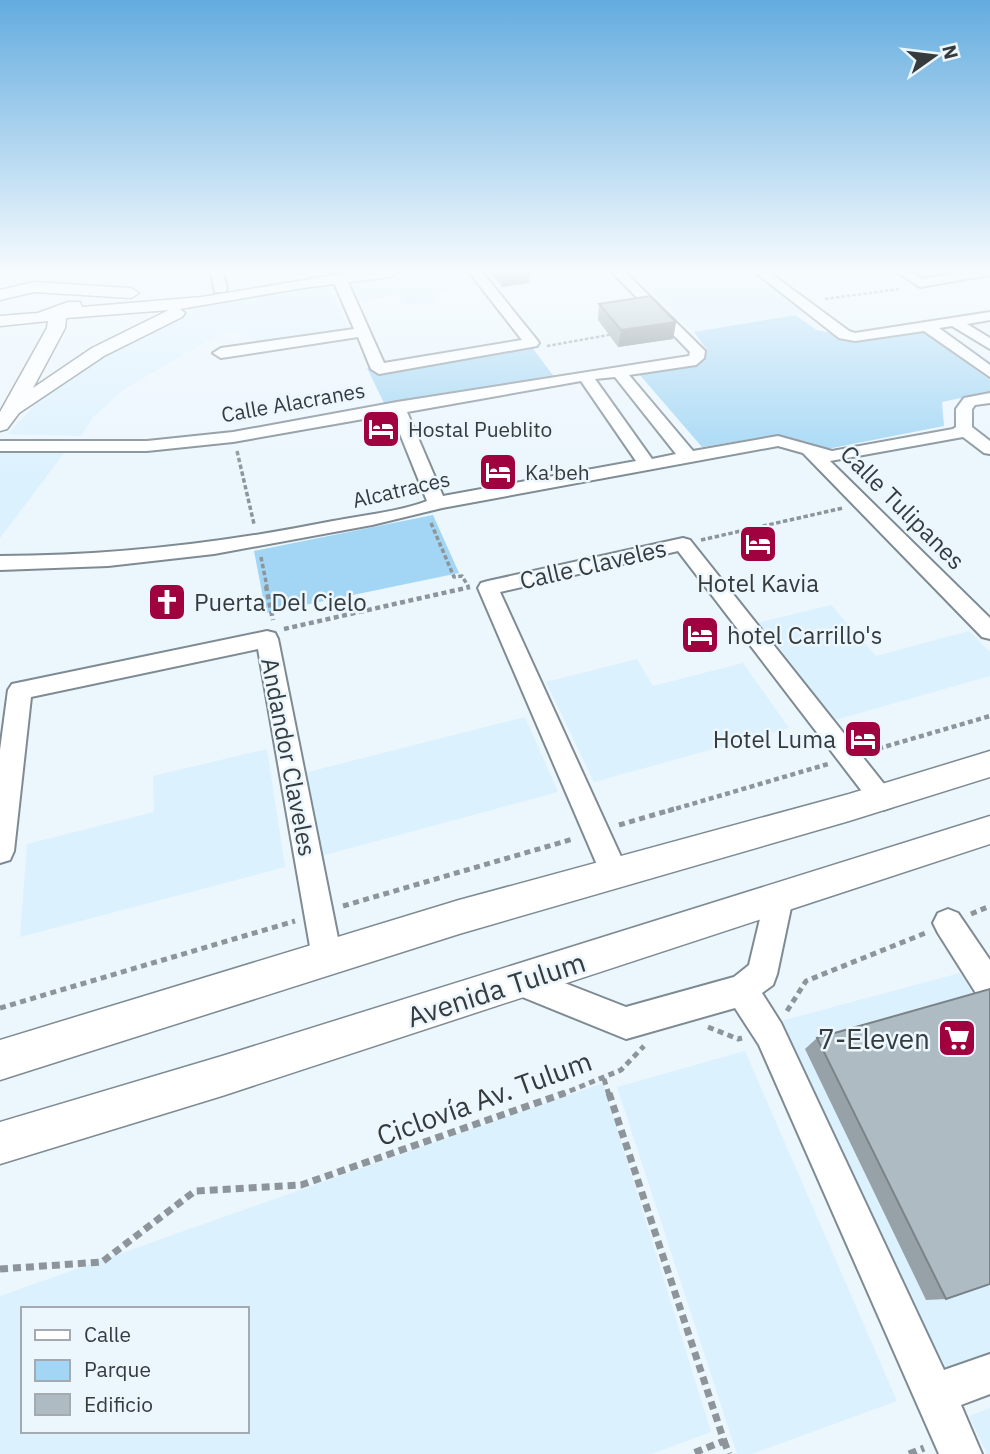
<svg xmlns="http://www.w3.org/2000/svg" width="990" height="1454" font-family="'IBM Plex Sans',sans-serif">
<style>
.built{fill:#dcf1fe;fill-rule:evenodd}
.green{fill:#a2d6f4}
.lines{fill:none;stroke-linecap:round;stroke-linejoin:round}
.minor-casing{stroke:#7f8b93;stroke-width:4}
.major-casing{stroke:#7f8b93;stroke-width:3}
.path-far4{stroke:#8d959a;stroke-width:2.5;stroke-dasharray:3.5 2;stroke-linecap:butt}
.path-far3{stroke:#8d959a;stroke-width:3.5;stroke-dasharray:4.5 2.5;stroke-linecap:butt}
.path-far2{stroke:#8d959a;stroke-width:4.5;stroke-dasharray:5 3.5;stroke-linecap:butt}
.path-far1{stroke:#8d959a;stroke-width:5;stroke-dasharray:6 4.5;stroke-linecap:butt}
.path{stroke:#8d959a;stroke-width:7;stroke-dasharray:8 5;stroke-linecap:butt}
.minor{fill:#fff;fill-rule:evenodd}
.major{fill:#fff;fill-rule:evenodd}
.wall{fill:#96a1a8}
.shaded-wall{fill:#7a8388}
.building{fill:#aebbc3;stroke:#7a8388;stroke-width:2}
.labels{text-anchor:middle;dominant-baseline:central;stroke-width:5;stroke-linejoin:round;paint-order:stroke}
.far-street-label{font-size:21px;fill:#363b3e;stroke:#ebf6fd}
.far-poi-label{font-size:21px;fill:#363b3e;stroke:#ebf6fd;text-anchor:start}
.street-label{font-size:24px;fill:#363b3e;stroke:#ebf6fd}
.poi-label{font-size:24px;fill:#363b3e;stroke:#ebf6fd;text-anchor:start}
.near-street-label{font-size:28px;fill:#363b3e;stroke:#ebf6fd}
.near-poi-label{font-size:28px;fill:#363b3e;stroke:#ebf6fd;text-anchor:end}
</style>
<rect width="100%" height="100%" fill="#ebf6fd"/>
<!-- built -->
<g class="built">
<path d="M391,272H469L479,286L433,293L437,301L405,306L399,295L354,302L342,279Z"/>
<path d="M631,272H754L807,313L694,332Z"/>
<path d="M324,277L348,327L257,341L234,330L216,336L123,390L93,417L81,436L8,434L51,387L148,326L201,305L280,284Z"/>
<path d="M0,446L67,449L0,538Z"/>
<path d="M831,605L876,656L969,631L990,652V676L828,722L753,624Z"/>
<path d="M637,659L653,686L743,663L789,728L594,782L546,682Z"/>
<path d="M525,717L558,792L321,856L304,773Z"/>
<path d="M267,749L285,867L20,937L27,844L154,812L153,776Z"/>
<path d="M960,973L990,1021V1356L942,1374L777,1022Z"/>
<path d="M745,1051L897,1401L752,1454H737L617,1087Z"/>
<path d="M603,1083L711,1432L651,1454H0V1296ZM23,1309H247V1431H23Z"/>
<path d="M990,1408V1454H987L969,1416Z"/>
</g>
<!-- green -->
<g class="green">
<path d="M795,315L817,330L843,335L913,325L990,380V392L942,402L944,426L827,449L779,435L702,447L639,374L697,365L707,350L694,332Z"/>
<path d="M528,342L555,378L384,403L367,368Z"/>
<path d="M433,515L459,573L266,613L254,551Z"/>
</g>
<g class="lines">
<defs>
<g id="minor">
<path d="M211,272H223L227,289L225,292H215Z"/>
<path d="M469,272H482L537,340L539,343L537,346L379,374L371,369L358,337L221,358L213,353L221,348L354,329L332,278L339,274L346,278L384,363L522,340Z"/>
<path d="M612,272H625L705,351L704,358L696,365L629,375L693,451L778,436L832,451L953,429L956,427V409L964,398L990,393V403L975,405L972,409V427L990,441V454L984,453L963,437L830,461L990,618V639L982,637L803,453L778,446L442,508L372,525L214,554L108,566L0,570V556C113,556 223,543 333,521C363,515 398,512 427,501L392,414L233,442L147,451H0V441H147L233,432L397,402L689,356L690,352ZM615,377L676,454L652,459L595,379ZM581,381L636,461L443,496L407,412Z"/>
<path d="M755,272H769L849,331L855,333L990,312V320L967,324L990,338V349L952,326L939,328L990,365V377L924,331L855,341L839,338Z"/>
<path d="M897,272H912L922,279L964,272H990V275L920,287Z"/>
<path d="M683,538L690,540L896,799L892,807L883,810L874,807L678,551L500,592L628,872L624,881L614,885L604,881L478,588L481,583L488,581Z"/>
<path d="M267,631L275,633L278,639L342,958L338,968L327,973L316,968L312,958L258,649L31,697L14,851L10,860L0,863V750L8,690L12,684Z"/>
<path d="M779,885L789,889L793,898L777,974L773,985L762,993L781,1023L944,1370L990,1354V1394L961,1405L982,1454H939L759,1045L735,1008L626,1039L510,992L506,981L510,970L521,966L626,1007L734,977L749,965L765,898L769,889Z"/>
<path d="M948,909L958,913L990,960V1003L979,998L938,933L933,923L938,913Z"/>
</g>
<g id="major">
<path d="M353,272H398L390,277L303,288L180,309L185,313L182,317L104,356L19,413L7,429L0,431V412L47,328L48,321L0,326V316L38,313L68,302H80L82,307L202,297ZM169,310L92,348L33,388L65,328L66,318Z"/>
<path d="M34,282L131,288L139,293L131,298L34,292L0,300V290Z"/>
<path d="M990,751V777L849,821L459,934L0,1080V1040L459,900L849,794Z"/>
<path d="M990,816V844L222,1096L0,1164V1122L222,1056Z"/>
</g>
</defs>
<!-- minor casing -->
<use href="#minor" class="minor-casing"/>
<!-- major casing -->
<use href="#major" class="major-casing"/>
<!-- path-far4 -->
<g class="path-far4">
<path d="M825,299L900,289"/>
<path d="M547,346L614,334"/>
</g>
<!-- path-far3 -->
<g class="path-far3">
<path d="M237,451L254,524"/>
<path d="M431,523L454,577L462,576L468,586"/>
<path d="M701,540L843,508"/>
<path d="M261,557L267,587"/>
</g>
<!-- path-far2 -->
<g class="path-far2">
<path d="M266,586L273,620"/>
<path d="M284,629L470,587"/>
<path d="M870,751L990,716"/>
<path d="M668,811L828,764"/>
</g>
<!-- path-far1 -->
<g class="path-far1">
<path d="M619,825L674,809"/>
<path d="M343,906L573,839"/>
<path d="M971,914L990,906"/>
<path d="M0,1008L295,921"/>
<path d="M787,1011L806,981L928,932"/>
<path d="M708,1027L738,1039L742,1038"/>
<path d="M604,1079L609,1095"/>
<path d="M560,1095L621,1070L644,1046"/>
</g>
<!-- path -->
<g class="path">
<path d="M609,1093L724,1441L691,1454"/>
<path d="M0,1269L102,1262L195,1191L301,1185L565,1093"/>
<path d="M724,1441L729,1454"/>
<path d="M909,1454L924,1448"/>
</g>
<!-- minor -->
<use href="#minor" class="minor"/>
<!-- major -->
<use href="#major" class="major"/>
</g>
<!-- wall -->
<g class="wall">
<path d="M490,272H530L529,283L502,287Z"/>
<path d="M599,304L676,322L673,339L618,347L598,320Z"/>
<path d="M817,1038L946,1299L926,1300L805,1049Z"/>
</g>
<!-- shaded-wall -->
<g class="shaded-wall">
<path d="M530,272L529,283L502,287V276Z"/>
<path d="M676,322L673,339L618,347L621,330Z"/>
</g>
<!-- building -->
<g class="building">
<path d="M499,272H530L502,276Z"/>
<path d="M650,296L676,322L621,330L599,304Z"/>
<path d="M990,989V1284L946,1299L817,1038Z"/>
</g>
<!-- sky -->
<linearGradient id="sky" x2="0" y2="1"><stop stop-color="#63acdf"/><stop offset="0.57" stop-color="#f6fbfe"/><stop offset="1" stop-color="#f6fbfe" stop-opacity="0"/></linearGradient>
<rect width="990" height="475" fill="url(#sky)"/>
<!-- icons -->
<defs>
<symbol id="hotel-square" viewBox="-11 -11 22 22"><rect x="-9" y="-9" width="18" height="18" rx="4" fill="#a00240" stroke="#ebf6fd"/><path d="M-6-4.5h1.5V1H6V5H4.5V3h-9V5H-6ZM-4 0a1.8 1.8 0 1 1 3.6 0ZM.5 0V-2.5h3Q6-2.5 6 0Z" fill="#fff"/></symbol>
<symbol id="church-square" viewBox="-11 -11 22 22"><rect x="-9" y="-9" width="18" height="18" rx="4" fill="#a00240" stroke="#ebf6fd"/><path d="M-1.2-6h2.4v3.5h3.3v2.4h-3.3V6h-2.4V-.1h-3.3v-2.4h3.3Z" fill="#fff"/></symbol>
<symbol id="supermarket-square" viewBox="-11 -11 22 22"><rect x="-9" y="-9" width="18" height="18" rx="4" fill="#a00240" stroke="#ebf6fd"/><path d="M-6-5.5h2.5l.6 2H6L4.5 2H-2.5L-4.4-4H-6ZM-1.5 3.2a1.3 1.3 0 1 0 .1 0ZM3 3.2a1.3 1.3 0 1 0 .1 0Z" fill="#fff"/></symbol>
</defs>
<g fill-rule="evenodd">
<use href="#hotel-square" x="359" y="407" width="44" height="44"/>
<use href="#hotel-square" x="476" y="450" width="44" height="44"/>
<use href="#hotel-square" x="736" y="522" width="44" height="44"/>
<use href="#church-square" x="145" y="580" width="44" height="44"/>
<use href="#hotel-square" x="678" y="613" width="44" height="44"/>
<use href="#hotel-square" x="841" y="717" width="44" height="44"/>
<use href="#supermarket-square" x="935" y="1016" width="44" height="44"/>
</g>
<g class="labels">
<!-- far-street labels -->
<g class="far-street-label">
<text transform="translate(293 402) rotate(-10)">Calle Alacranes</text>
<text transform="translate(401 489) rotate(-13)">Alcatraces</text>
</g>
<!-- far-poi labels -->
<g class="far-poi-label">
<text x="408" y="429">Hostal Pueblito</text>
<text x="525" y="472">Ka'beh</text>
</g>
<!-- street labels -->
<g class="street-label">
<text transform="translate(903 507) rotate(45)">Calle Tulipanes</text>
<text transform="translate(593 564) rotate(-13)">Calle Claveles</text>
<text transform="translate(289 757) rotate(79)">Andandor Claveles</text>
</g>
<!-- poi labels -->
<g class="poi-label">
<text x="758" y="583" text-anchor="middle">Hotel Kavia</text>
<text x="194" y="602">Puerta Del Cielo</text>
<text x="727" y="635">hotel Carrillo's</text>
<text x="836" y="739" text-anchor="end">Hotel Luma</text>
</g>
<!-- near-street labels -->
<g class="near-street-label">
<text transform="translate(496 989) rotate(-18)">Avenida Tulum</text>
<text transform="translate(484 1098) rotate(-20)">Ciclovía Av. Tulum</text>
</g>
<!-- near-poi labels -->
<g class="near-poi-label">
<text x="930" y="1038">7-Eleven</text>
</g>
</g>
<!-- legend -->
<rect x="21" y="1307" width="228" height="126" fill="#ebf6fd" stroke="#a3abb1" stroke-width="2"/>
<rect x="35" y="1330" width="35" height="10" fill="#ffffff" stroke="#a3abb1" stroke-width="2"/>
<text x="84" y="1342" font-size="21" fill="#363b3e">Calle</text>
<rect x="35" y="1360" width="35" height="21" fill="#a2d6f4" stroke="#a3abb1" stroke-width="2"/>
<text x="84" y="1377" font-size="21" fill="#363b3e">Parque</text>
<rect x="35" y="1394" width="35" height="21" fill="#aebbc3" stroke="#a3abb1" stroke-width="2"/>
<text x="84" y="1412" font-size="21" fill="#363b3e">Edificio</text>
<!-- north arrow -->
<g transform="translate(934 56) rotate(76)" stroke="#ebf6fd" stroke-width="5" paint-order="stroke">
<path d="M0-5L12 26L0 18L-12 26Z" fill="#363b3e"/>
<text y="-10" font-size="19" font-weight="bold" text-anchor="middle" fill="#363b3e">N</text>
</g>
</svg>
